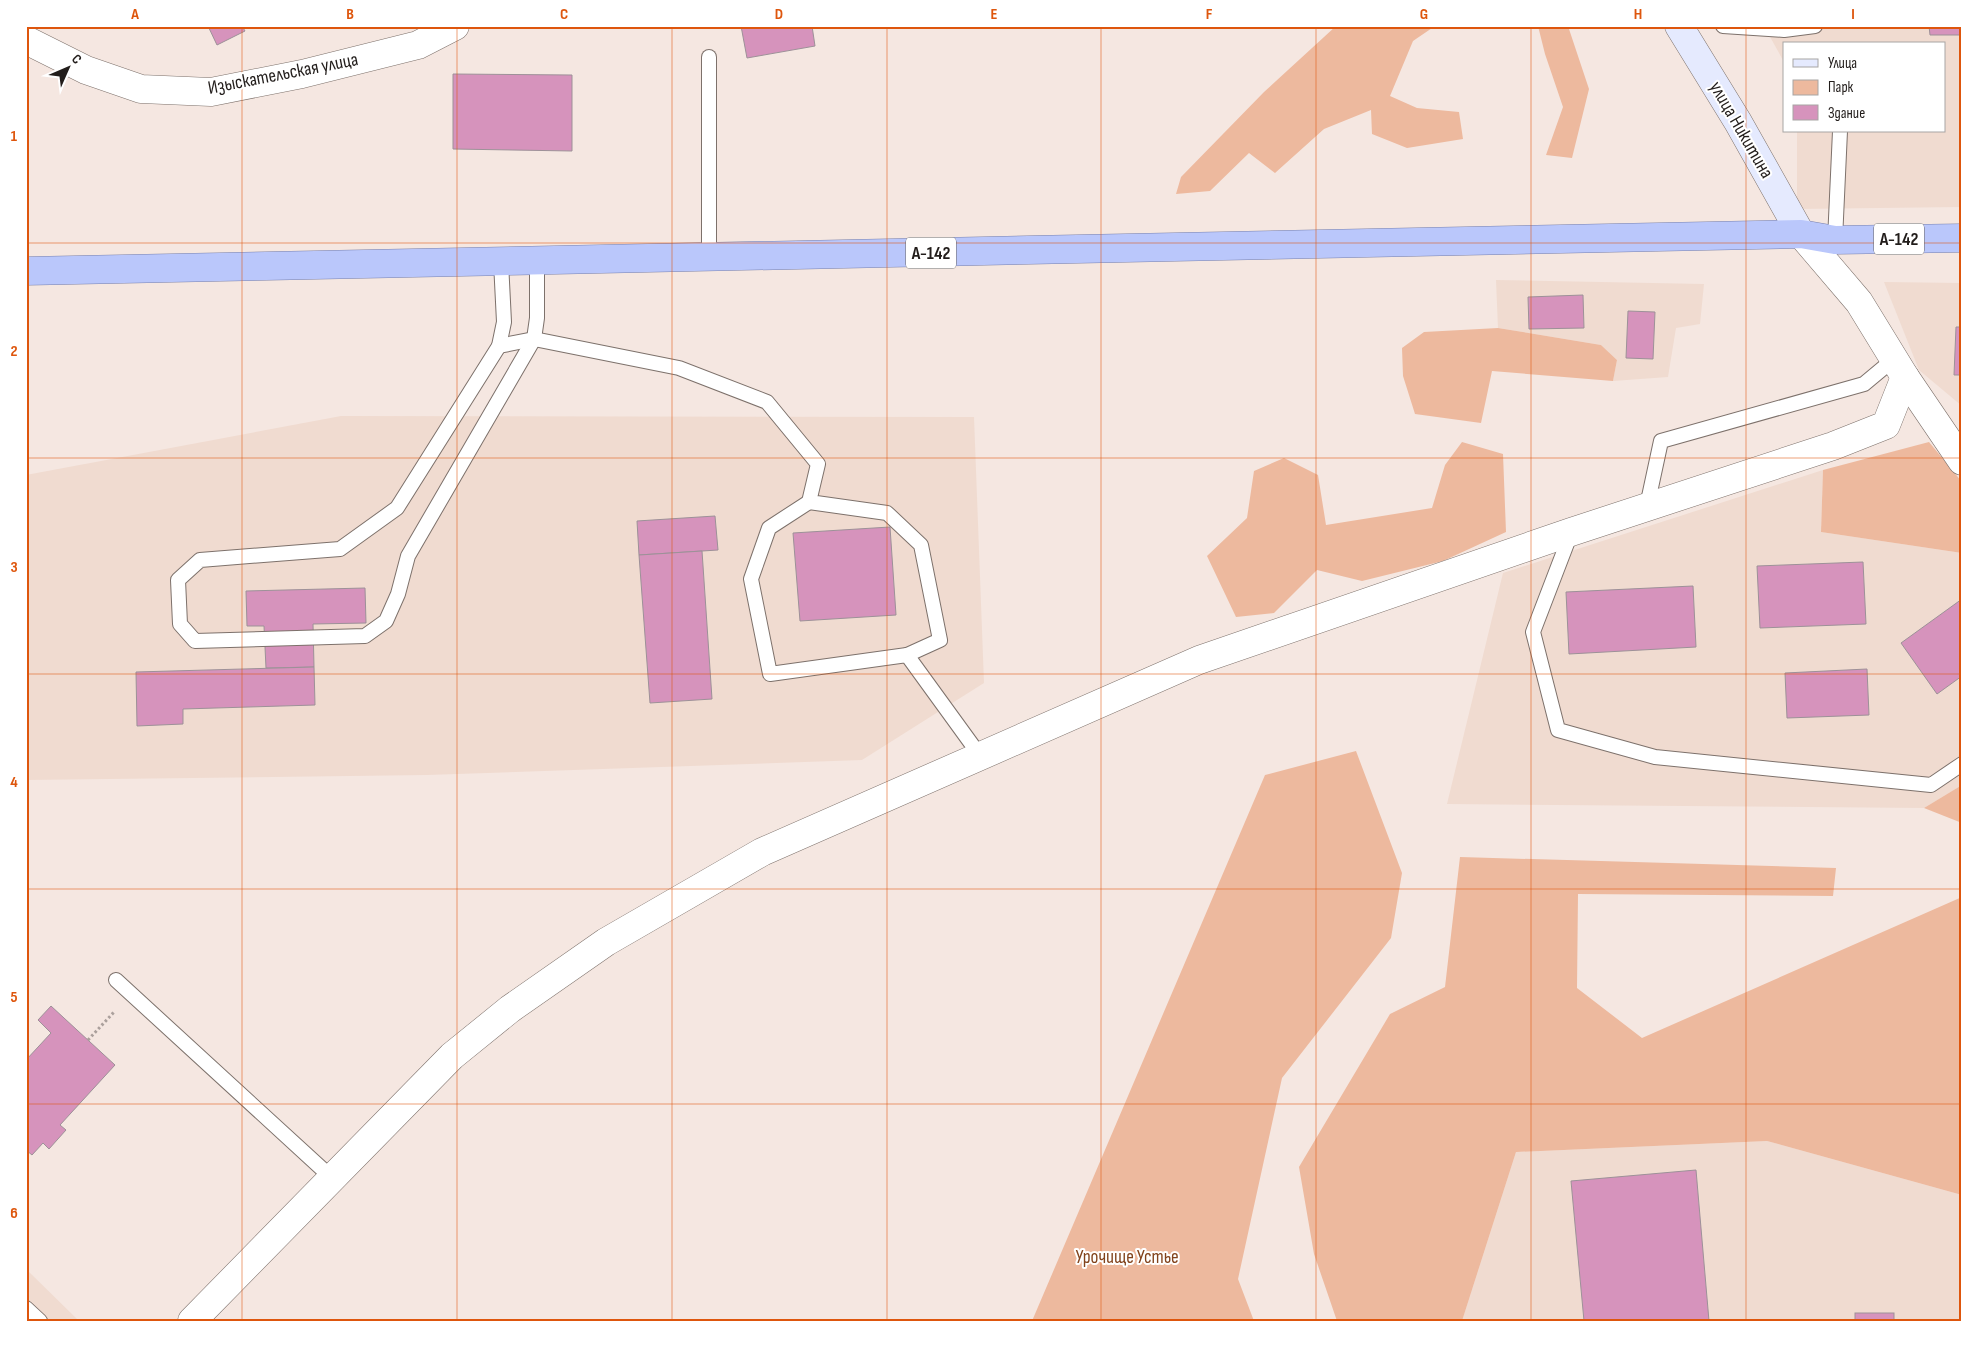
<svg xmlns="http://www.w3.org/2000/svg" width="1988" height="1347" font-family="'Sofia Sans Condensed',sans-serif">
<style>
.built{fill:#f0dbd0}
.green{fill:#edb99e}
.building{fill:#d693bc;stroke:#9d9198}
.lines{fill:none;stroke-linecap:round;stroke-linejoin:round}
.service-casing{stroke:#7d716b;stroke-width:16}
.minor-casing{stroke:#7d716b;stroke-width:29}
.secondary-casing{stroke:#7d716b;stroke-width:29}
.trunk-casing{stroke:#7a82ac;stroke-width:29}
.path{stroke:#aba09c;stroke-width:3;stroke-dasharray:2.5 2.5;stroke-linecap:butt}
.service{stroke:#fff;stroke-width:14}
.minor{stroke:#fff;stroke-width:28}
.secondary{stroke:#e5eafe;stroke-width:28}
.trunk{stroke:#bac7fb;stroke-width:28}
.grid{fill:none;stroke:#de560d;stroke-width:1;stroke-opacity:0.55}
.labels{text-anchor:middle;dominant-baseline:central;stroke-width:4;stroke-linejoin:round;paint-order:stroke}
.shield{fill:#fff;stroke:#64615f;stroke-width:1}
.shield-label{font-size:18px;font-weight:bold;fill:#221d1b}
.street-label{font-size:19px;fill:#221d1b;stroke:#fff}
.park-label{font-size:19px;fill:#82431c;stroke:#fff}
.neatline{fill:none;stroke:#de560d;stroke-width:2}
.grid-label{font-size:16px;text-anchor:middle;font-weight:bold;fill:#de560d}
</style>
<rect width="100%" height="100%" fill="#f5e7e1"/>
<!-- built -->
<g class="built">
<path d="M1764,26H1962V207L1797,209V131H1944V44H1784V62Z"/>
<path d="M1496,280L1704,284L1700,324L1676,328L1668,377L1613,381L1617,360L1601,345L1498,328Z"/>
<path d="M1884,282L1962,283V406L1919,370Z"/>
<path d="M341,416L974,417L984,683L862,760L427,775L26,780V475Z"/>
<path d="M1823,470L1821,532L1962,553V785L1924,808L1447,804L1503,573Z"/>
<path d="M1767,1141L1962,1195V1321H1462L1516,1152Z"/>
<path d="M26,1269L79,1321H26Z"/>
</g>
<!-- green -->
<g class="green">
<path d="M1336,26H1435L1413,41L1390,96L1417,108L1459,112L1463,139L1407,148L1372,134L1371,110L1324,129L1275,173L1249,153L1210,191L1176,194L1181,177L1264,92Z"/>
<path d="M1538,26H1568L1589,89L1572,158L1546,155L1563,107L1545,54Z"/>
<path d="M1498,328L1601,345L1617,360L1613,381L1492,371L1481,423L1415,414L1403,376L1402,348L1424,332Z"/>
<path d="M1462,442L1503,454L1506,532L1443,561L1362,581L1317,570L1274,613L1236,617L1207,556L1247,518L1254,471L1284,458L1318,475L1326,525L1432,508L1445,465Z"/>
<path d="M1929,442L1962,482V553L1821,532L1823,470Z"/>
<path d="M1356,751L1402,873L1391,938L1282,1078L1238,1279L1254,1321H1032L1265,775Z"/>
<path d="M1962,785V823L1924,808Z"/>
<path d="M1460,857L1836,868L1833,896L1578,894L1577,988L1642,1038L1962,897V1195L1767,1141L1516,1152L1462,1321H1337L1314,1254L1299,1167L1390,1014L1445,987Z"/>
</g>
<!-- building -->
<g class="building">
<path d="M208,26H242L245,31L217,45Z"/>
<path d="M741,26H812L815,46L747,58Z"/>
<path d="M1929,26H1962V35H1930Z"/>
<path d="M453,74L572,75V151L453,149Z"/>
<path d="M1583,295L1584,328L1529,329L1528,297Z"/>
<path d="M1628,311L1655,312L1653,359L1626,358Z"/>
<path d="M1956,327H1962V375H1954Z"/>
<path d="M715,516L718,550L639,555L637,521Z"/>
<path d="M890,527L896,615L800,621L793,533Z"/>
<path d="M702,551L712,699L650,703L639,555Z"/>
<path d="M1863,562L1866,624L1760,628L1757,566Z"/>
<path d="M1693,586L1696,647L1569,654L1566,592Z"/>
<path d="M365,588L366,623L313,624L314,667L266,668L264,626H247L246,591Z"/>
<path d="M1962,599V676L1937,694L1901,643Z"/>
<path d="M314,667L315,705L183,709V724L137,726L136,672Z"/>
<path d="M1867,669L1869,715L1787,718L1785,673Z"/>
<path d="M51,1006L115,1065L60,1125L66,1130L49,1149L43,1143L32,1155L26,1150V1060L51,1033L38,1020Z"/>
<path d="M1696,1170L1709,1321H1584L1571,1181Z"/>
<rect x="1855" y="1313" width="39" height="8"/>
</g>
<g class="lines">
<defs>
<g id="service">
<path d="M1723,26L1784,30L1815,26"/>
<path d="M709,57V257"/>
<path d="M1835,240L1840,131"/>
<path d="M501,262L504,322L499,346L397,508L340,549L200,560L178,580L180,624L195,641L365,636L386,621L398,594L408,556L534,339L537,318V261"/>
<path d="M499,346L534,339L679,368L767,402L818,464L809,502L887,513L921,545L940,640L907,655"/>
<path d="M809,502L769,528L751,579L770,674L907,655L981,757"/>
<path d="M1647,506L1661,441L1864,384L1894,359"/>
<path d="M1571,533L1533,632L1558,730L1655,757L1931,785L1962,764"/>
<path d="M116,980L332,1178"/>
<path d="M26,1308L40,1321"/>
</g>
<g id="minor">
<path d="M26,40L86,70L141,89L211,92L302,74L418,45L455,26"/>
<path d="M1801,234L1859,302L1905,377L1962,461"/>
<path d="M192,1321L452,1056L510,1009L606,942L762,852L1199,660L1571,532L1833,446L1886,425L1905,377"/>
</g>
<path id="secondary" d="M1679,26L1738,122L1801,234"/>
<path id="trunk" d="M26,271L1801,234L1835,240L1962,238"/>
</defs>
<!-- service casing -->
<use href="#service" class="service-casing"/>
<!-- minor casing -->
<use href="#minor" class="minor-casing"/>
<!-- secondary casing -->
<use href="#secondary" class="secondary-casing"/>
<!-- trunk casing -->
<use href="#trunk" class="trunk-casing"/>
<!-- path -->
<path class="path" d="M88,1040L115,1011"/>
<!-- service -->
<use href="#service" class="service"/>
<!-- minor -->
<use href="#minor" class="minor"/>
<!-- secondary -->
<use href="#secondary" class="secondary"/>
<!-- trunk -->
<use href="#trunk" class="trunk"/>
</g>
<!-- grid -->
<path class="grid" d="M242,26V1321M457,26V1321M672,26V1321M887,26V1321M1101,26V1321M1316,26V1321M1531,26V1321M1746,26V1321M26,243H1962M26,458H1962M26,674H1962M26,889H1962M26,1104H1962"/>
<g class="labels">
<!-- shield labels -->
<g class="shield">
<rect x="1874" y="223.5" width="50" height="31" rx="4"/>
<rect x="906" y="237.5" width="50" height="31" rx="4"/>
</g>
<g class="shield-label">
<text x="1899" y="239">А-142</text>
<text x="931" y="253">А-142</text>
</g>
<!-- street labels -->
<g class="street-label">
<text transform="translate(283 74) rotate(-11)">Изыскательская улица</text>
<text transform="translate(1741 130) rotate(60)">улица Никитина</text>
</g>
<!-- park labels -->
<g class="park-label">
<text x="1127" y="1257">Урочище Устье</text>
</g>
</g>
<!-- border -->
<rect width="1988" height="1347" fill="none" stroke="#ffffff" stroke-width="55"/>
<!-- legend -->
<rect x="1783" y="42" width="162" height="90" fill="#ffffff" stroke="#a7a5a4"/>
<rect x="1793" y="59" width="25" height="8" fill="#e5eafe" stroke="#a7a5a4"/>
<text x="1828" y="68" font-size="15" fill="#221d1b">Улица</text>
<rect x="1793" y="80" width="25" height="15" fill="#edb99e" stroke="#a7a5a4"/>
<text x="1828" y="92" font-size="15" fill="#221d1b">Парк</text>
<rect x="1793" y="105" width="25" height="15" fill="#d693bc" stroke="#a7a5a4"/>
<text x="1828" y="118" font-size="15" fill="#221d1b">Здание</text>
<!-- north arrow -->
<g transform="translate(68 68) rotate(45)" stroke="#ffffff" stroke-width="4" paint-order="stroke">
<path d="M0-4L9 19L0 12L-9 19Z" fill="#221d1b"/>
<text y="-8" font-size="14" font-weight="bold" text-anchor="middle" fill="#221d1b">С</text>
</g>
<rect x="28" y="28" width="1932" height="1292" class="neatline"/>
<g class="grid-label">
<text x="135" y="19">A</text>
<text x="350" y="19">B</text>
<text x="564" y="19">C</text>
<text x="779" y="19">D</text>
<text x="994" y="19">E</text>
<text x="1209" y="19">F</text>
<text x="1424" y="19">G</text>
<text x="1638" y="19">H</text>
<text x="1853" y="19">I</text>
<text x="14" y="141">1</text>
<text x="14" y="356">2</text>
<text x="14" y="572">3</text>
<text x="14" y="787">4</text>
<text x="14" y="1002">5</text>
<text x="14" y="1218">6</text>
</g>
</svg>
